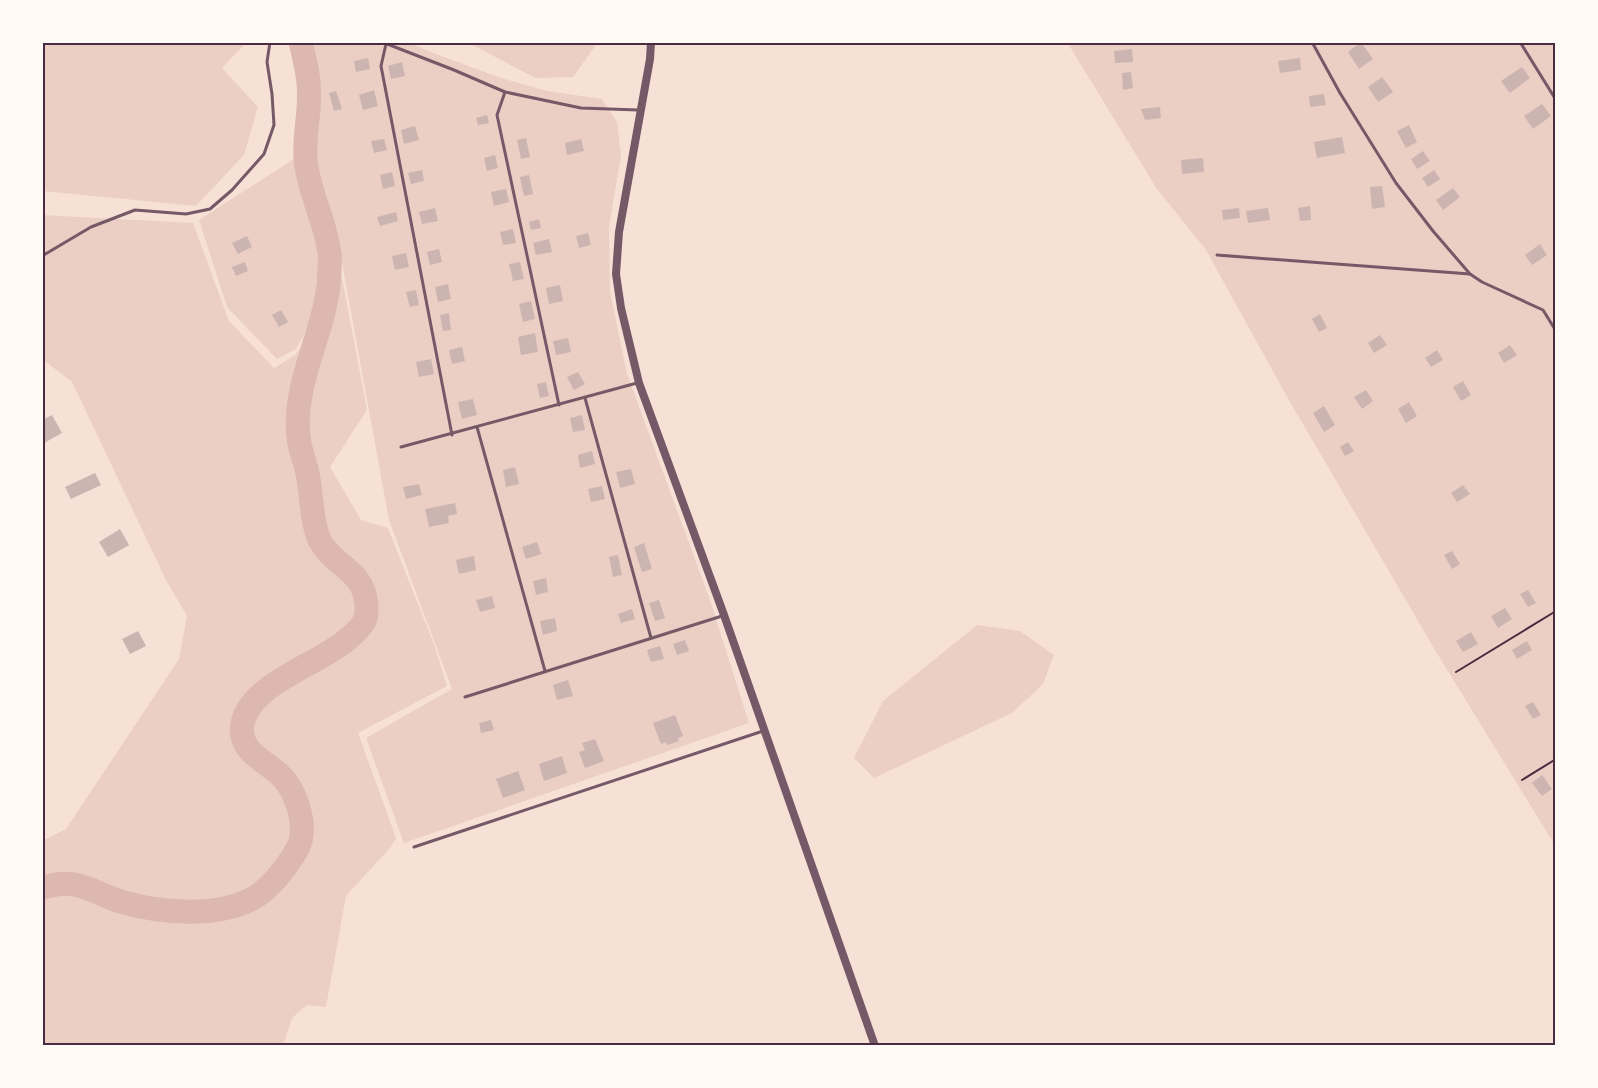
<svg xmlns="http://www.w3.org/2000/svg" width="1598" height="1088" font-family="'Nunito Sans',sans-serif">
<style>
.green{fill:#ebcfc5}
.lines{fill:none;stroke-linecap:round;stroke-linejoin:round}
.river{stroke:#dcb8b0;stroke-width:24}
.building{fill:#ccb4b1}
.path{stroke:#4a2c40;stroke-width:2}
.service{stroke:#755966;stroke-width:3}
.tertiary{stroke:#755966;stroke-width:8}
.neatline{fill:none;stroke:#4a2c40;stroke-width:2}
</style>
<rect width="100%" height="100%" fill="#f7e1d7"/>
<!-- green -->
<g class="green">
<path d="M42,42H247L222,68L258,107L244,155L196,206L42,191Z"/>
<path d="M289,42H408L436,54L501,78L547,91L602,99L617,122L621,155L609,227L610,292L627,374L710,600L749,723L404,843L366,738L452,689L389,520L338,241L323,254L319,295L303,337L296,349L277,359L227,307L199,220L297,157L303,104Z"/>
<path d="M467,42H598L573,77L535,78Z"/>
<path d="M1067,42H1556V847L1438,655L1290,402L1206,250L1157,189Z"/>
<path d="M42,215L193,223L229,321L274,368L295,355L307,341L322,295L325,255L336,246L367,410L330,467L361,520L388,528L435,647L447,686L358,733L396,838L390,848L346,896L326,1007L307,1005L292,1018L283,1046H42V841L66,829L179,659L187,616L166,580L72,382L42,359Z"/>
<path d="M977,625L1020,631L1054,655L1043,684L1012,713L874,778L854,758L883,701Z"/>
</g>
<g class="lines">
<!-- river -->
<path class="river" d="M42,888C78,876 90,892 122,902C164,914 233,920 267,888C278,878 298,853 301,839C305,820 295,790 282,777C268,762 240,753 242,728C245,684 320,665 349,638C355,633 362,626 365,620C367,614 367,608 366,602C363,570 333,566 320,541C311,521 312,497 308,476C306,464 301,453 299,441C291,385 324,336 329,281C329,274 330,265 330,257C327,225 310,195 306,164C303,142 309,119 309,97C310,79 305,61 301,44"/>
</g>
<!-- building -->
<g class="building">
<path d="M1361,42L1373,59L1359,69L1348,52Z"/>
<path d="M1132,49L1133,62L1115,63L1114,51Z"/>
<path d="M368,58L370,69L356,72L354,61Z"/>
<path d="M1300,58L1301,70L1280,73L1278,61Z"/>
<path d="M402,62L405,76L391,79L388,66Z"/>
<path d="M1522,67L1530,78L1510,93L1501,81Z"/>
<path d="M1131,72L1133,88L1123,90L1122,73Z"/>
<path d="M1382,77L1393,92L1378,102L1368,87Z"/>
<path d="M374,90L378,106L363,110L359,95Z"/>
<path d="M336,91L342,109L334,111L329,93Z"/>
<path d="M1324,94L1326,105L1310,107L1309,96Z"/>
<path d="M1542,104L1551,116L1533,129L1524,116Z"/>
<path d="M1160,107L1161,118L1145,120L1141,109Z"/>
<path d="M487,115L489,123L478,125L476,118Z"/>
<path d="M1409,125L1417,142L1406,148L1397,131Z"/>
<path d="M415,126L419,140L404,144L401,130Z"/>
<path d="M1342,137L1345,153L1317,158L1314,142Z"/>
<path d="M526,138L530,157L521,159L517,140Z"/>
<path d="M384,139L387,150L374,153L371,141Z"/>
<path d="M581,139L584,151L567,155L565,143Z"/>
<path d="M1423,151L1430,161L1417,169L1411,159Z"/>
<path d="M495,155L498,168L487,171L484,158Z"/>
<path d="M1203,158L1204,172L1182,174L1181,160Z"/>
<path d="M422,170L424,181L411,184L408,173Z"/>
<path d="M1434,170L1440,179L1428,187L1422,178Z"/>
<path d="M392,172L395,186L383,189L380,175Z"/>
<path d="M529,175L533,194L524,196L520,177Z"/>
<path d="M1382,186L1385,207L1372,209L1370,187Z"/>
<path d="M1453,188L1460,197L1443,210L1436,200Z"/>
<path d="M506,189L509,202L494,206L491,192Z"/>
<path d="M1310,206L1311,220L1300,221L1298,208Z"/>
<path d="M435,208L438,221L422,224L419,212Z"/>
<path d="M1239,208L1240,218L1223,220L1222,210Z"/>
<path d="M1268,208L1270,220L1248,223L1246,211Z"/>
<path d="M396,212L398,221L380,226L377,217Z"/>
<path d="M539,219L541,228L531,230L529,222Z"/>
<path d="M513,229L516,243L503,245L500,232Z"/>
<path d="M588,233L591,245L579,248L576,236Z"/>
<path d="M247,236L252,247L238,254L232,243Z"/>
<path d="M549,239L552,252L536,255L533,243Z"/>
<path d="M1540,244L1547,255L1532,265L1525,255Z"/>
<path d="M439,249L442,262L430,265L427,252Z"/>
<path d="M406,253L409,267L395,270L392,256Z"/>
<path d="M245,262L248,271L236,276L232,267Z"/>
<path d="M520,262L524,279L513,281L509,264Z"/>
<path d="M448,284L451,299L438,302L435,287Z"/>
<path d="M560,285L563,301L549,304L546,288Z"/>
<path d="M416,290L419,305L410,307L406,292Z"/>
<path d="M531,301L535,319L523,322L519,304Z"/>
<path d="M281,310L288,322L279,327L272,315Z"/>
<path d="M449,313L451,330L443,331L440,315Z"/>
<path d="M1320,314L1327,328L1319,332L1312,319Z"/>
<path d="M535,333L538,352L521,355L518,337Z"/>
<path d="M1380,335L1387,345L1374,353L1368,343Z"/>
<path d="M568,338L571,352L556,355L553,341Z"/>
<path d="M1510,345L1517,355L1504,363L1498,353Z"/>
<path d="M462,347L465,361L452,364L449,350Z"/>
<path d="M1437,350L1443,360L1431,367L1425,358Z"/>
<path d="M431,359L434,374L419,377L416,362Z"/>
<path d="M578,372L585,384L574,390L567,377Z"/>
<path d="M1463,381L1471,395L1461,401L1453,387Z"/>
<path d="M546,382L549,396L540,398L537,384Z"/>
<path d="M1366,390L1373,401L1362,409L1354,397Z"/>
<path d="M473,399L477,415L462,419L458,402Z"/>
<path d="M1409,402L1417,416L1406,423L1398,409Z"/>
<path d="M1324,406L1335,425L1324,432L1313,413Z"/>
<path d="M52,415L62,433L44,443L42,439V420Z"/>
<path d="M582,415L585,430L573,432L570,418Z"/>
<path d="M1348,442L1354,451L1345,456L1340,447Z"/>
<path d="M592,451L595,464L580,468L578,455Z"/>
<path d="M515,467L519,484L506,487L503,470Z"/>
<path d="M631,469L635,484L620,488L616,472Z"/>
<path d="M95,473L101,485L71,499L65,487Z"/>
<path d="M419,484L422,495L406,499L403,487Z"/>
<path d="M1463,485L1470,494L1457,502L1451,493Z"/>
<path d="M602,486L605,499L591,502L588,489Z"/>
<path d="M455,503L457,514L448,516L449,523L429,527L425,509Z"/>
<path d="M120,529L129,545L108,557L99,542Z"/>
<path d="M537,542L541,554L526,559L522,547Z"/>
<path d="M644,543L652,569L642,572L634,547Z"/>
<path d="M1452,551L1460,564L1452,569L1444,555Z"/>
<path d="M618,555L622,575L613,577L609,557Z"/>
<path d="M474,556L476,570L459,574L456,560Z"/>
<path d="M546,578L548,592L536,595L533,581Z"/>
<path d="M1528,590L1536,603L1528,607L1520,594Z"/>
<path d="M492,596L495,608L480,612L476,600Z"/>
<path d="M659,600L665,618L655,621L649,603Z"/>
<path d="M1505,608L1512,619L1498,628L1491,616Z"/>
<path d="M632,609L635,619L621,623L618,614Z"/>
<path d="M555,618L557,631L543,635L540,621Z"/>
<path d="M138,631L146,646L130,654L122,639Z"/>
<path d="M1471,632L1478,644L1463,652L1456,641Z"/>
<path d="M685,640L689,651L677,655L673,644Z"/>
<path d="M1527,641L1532,650L1517,659L1512,650Z"/>
<path d="M660,646L664,659L651,662L647,650Z"/>
<path d="M568,680L573,696L557,700L553,685Z"/>
<path d="M1533,702L1541,715L1533,719L1525,706Z"/>
<path d="M675,715L683,736L678,738L679,741L667,745L666,742L661,744L653,723Z"/>
<path d="M491,720L494,730L481,733L479,723Z"/>
<path d="M595,739L604,761L585,768L579,752L585,750L582,743Z"/>
<path d="M562,756L567,773L544,781L539,764Z"/>
<path d="M518,771L525,790L503,798L496,779Z"/>
<path d="M1542,775L1552,789L1542,796L1532,783Z"/>
</g>
<g class="lines">
<!-- path -->
<g class="path">
<path d="M1456,672L1556,611"/>
<path d="M1522,780L1556,759"/>
</g>
<!-- service -->
<g class="service">
<path d="M382,42L454,70L505,92L581,108L638,110"/>
<path d="M1312,42L1340,93L1396,183L1433,231L1470,274"/>
<path d="M1520,42L1556,100"/>
<path d="M386,44L381,66L452,435"/>
<path d="M505,92L497,115L559,405"/>
<path d="M1217,255L1470,274L1482,282L1543,310L1556,331"/>
<path d="M42,256L91,227L135,210L186,214L210,209L232,190L264,154L274,125L272,94L267,62L270,42"/>
<path d="M585,398L651,638"/>
<path d="M477,427L545,671"/>
<path d="M401,447L637,383"/>
<path d="M465,697L722,616"/>
<path d="M414,847L763,731"/>
</g>
<!-- tertiary -->
<path class="tertiary" d="M651,42L650,59L619,232L616,274L621,308L639,383L724,615L875,1046"/>
</g>
<!-- border -->
<rect width="1598" height="1088" fill="none" stroke="#fffaf5" stroke-width="87"/>
<rect x="44" y="44" width="1510" height="1000" class="neatline"/>
</svg>
